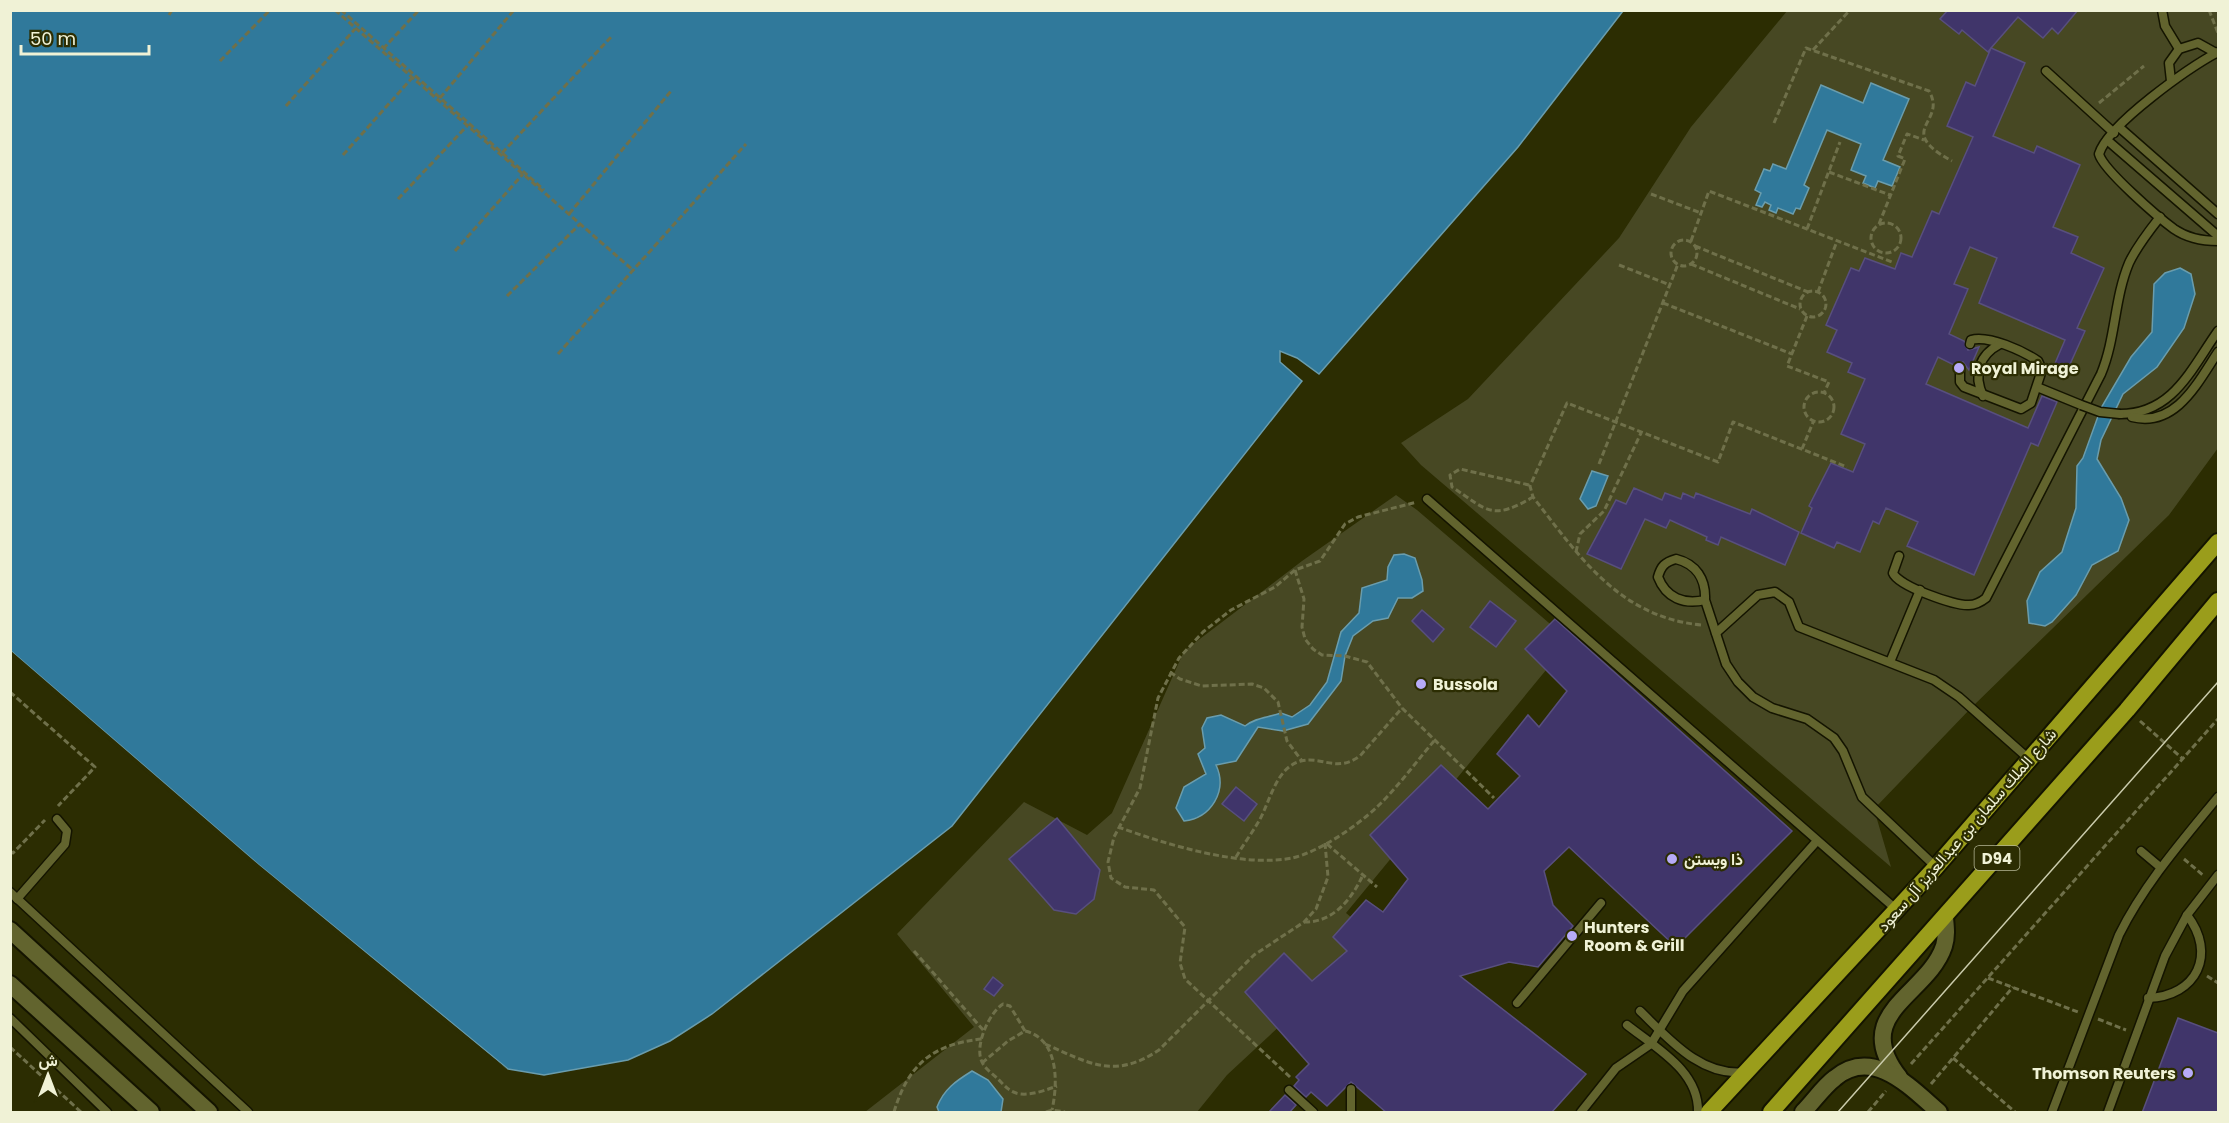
<svg xmlns="http://www.w3.org/2000/svg" width="2229" height="1123" font-family="Poppins,Vazirmatn,sans-serif">
<style>
.green{fill:#474823}
.water{fill:#30799b;stroke:#6a9dad;stroke-width:1.5}
.pier{fill:#2c2d02}
.building{fill:#40356a;stroke:#584f7e;stroke-width:1.5}
.lines{fill:none;stroke-linecap:round;stroke-linejoin:round}
.service-casing{stroke:#141400;stroke-width:11}
.minor-casing{stroke:#141400;stroke-width:20}
.tertiary-casing{stroke:#141400;stroke-width:20}
.primary-casing{stroke:#141400;stroke-width:20}
.path{stroke:#6f704a;stroke-width:3;stroke-dasharray:6 3;stroke-linecap:butt}
.service{stroke:#62642e;stroke-width:8}
.minor{stroke:#62642e;stroke-width:16}
.tertiary{stroke:#62642e;stroke-width:16}
.primary{stroke:#9a9d1b;stroke-width:16}
.tram{stroke:#cacbac;stroke-width:1.5}
.service-bridge-casing{stroke:#141400;stroke-width:11;stroke-linecap:butt}
.service-bridge{stroke:#62642e;stroke-width:8}
.poi-dot{fill:#b7abf7;stroke:#2c2d02;stroke-width:2}
.labels{text-anchor:middle;dominant-baseline:central;stroke-width:4.5;stroke-linejoin:round;paint-order:stroke}
.shield{fill:#2c2d02;stroke:#b5b796;stroke-width:1.5}
.shield-label{font-size:15px;font-weight:bold;fill:#f0f2d6}
.poi-label{font-size:16px;font-weight:bold;fill:#f0f2d6;stroke:#2c2d02;text-anchor:start}
.street-label{font-size:16px;fill:#f0f2d6;stroke:#2c2d02}
</style>
<rect width="100%" height="100%" fill="#2c2d02"/>
<!-- green -->
<g class="green">
<path d="M1787,11H2218V448L2169,515L1971,708L1874,809L1891,867L1421,465L1401,443L1468,399L1619,238L1691,127Z"/>
<path d="M1396,495L1417,510L1570,641L1346,913L1390,950L1311,997L1227,1075L1197,1112H865L974,1027L897,934L1024,802L1087,835L1112,813L1184,651L1302,561Z"/>
</g>
<!-- water -->
<g class="water">
<path d="M11,11H1623L1518,147L1319,374L1297,358L1280,351V362L1302,381L952,826L712,1014L670,1041L628,1060L544,1075L508,1069L259,865L11,651Z"/>
<path d="M1871,83L1909,99L1883,160L1900,167L1892,186L1878,181L1875,188L1863,183L1866,176L1851,170L1861,144L1827,130L1804,185L1809,188L1800,209L1796,208L1793,214L1778,208L1776,213L1769,210L1771,205L1765,202L1762,207L1756,205L1761,193L1755,190L1764,169L1770,171L1773,164L1786,169L1821,85L1863,103Z"/>
<path d="M2180,268L2191,274L2195,294L2184,328L2157,367L2123,394L2101,440L2097,459L2121,498L2129,520L2118,551L2092,565L2076,595L2052,622L2045,626L2029,623L2027,601L2040,572L2062,552L2076,508L2077,466L2083,458L2101,408L2131,357L2152,332L2154,284L2165,273Z"/>
<path d="M1592,471L1608,476L1596,506L1588,509L1580,499Z"/>
<path d="M1404,554L1415,558L1422,580L1423,591L1412,598H1398L1388,618L1373,621L1353,636L1345,656L1341,681L1308,724L1283,731L1258,727L1236,761L1216,765C1228,791 1211,818 1184,821L1176,808L1184,787L1206,774L1198,754L1205,748L1202,728L1207,718L1221,715L1245,726C1257,717 1267,718 1281,713L1292,717L1310,705L1327,682L1341,632L1359,613L1362,588L1387,580L1388,567L1394,555Z"/>
<path d="M972,1071L988,1080L1003,1099L1001,1112H939L937,1107C944,1089 956,1081 972,1071Z"/>
</g>
<!-- pier -->
<path class="pier" d="M11,651L259,865L511,1072L446,1024L257,868L10,655Z"/>
<!-- building -->
<g class="building">
<path d="M1948,10H2078L2058,34L2052,28L2043,38L2018,17L1991,48L2025,63L1993,136L2034,153L2037,146L2080,165L2053,227L2078,237L2071,253L2104,268L2077,328L2085,331L2066,373L2053,368L2065,340L1979,303L1997,258L1970,247L1954,284L1968,289L1949,334L1964,341L1968,350L1979,347L1969,370L1963,362L1954,365L1938,357L1926,384L2028,428L2042,396L2057,402L2038,446L2031,443L1974,575L1907,546L1918,522L1886,508L1879,524L1873,521L1860,552L1837,542L1834,548L1801,533L1812,508L1809,506L1831,463L1853,472L1865,444L1841,434L1865,379L1848,372L1852,363L1827,352L1837,330L1826,325L1851,268L1859,271L1865,258L1895,269L1901,253L1912,257L1932,211L1939,214L1973,137L1947,126L1966,82L1975,86L1991,48L1988,52L1962,30L1959,34L1940,19Z"/>
<path d="M1634,488L1662,500L1665,493L1681,499L1683,493L1694,498L1696,493L1750,514L1752,509L1799,532L1785,565L1721,537L1718,545L1706,540L1707,537L1670,520L1666,528L1645,519L1621,569L1587,554L1616,500L1626,504Z"/>
<path d="M1490,601L1516,621L1496,647L1470,627Z"/>
<path d="M1422,610L1444,629L1433,642L1412,621Z"/>
<path d="M1555,619L1792,831L1676,947L1569,847L1544,871L1553,905L1573,926L1538,967L1509,962L1460,976L1586,1074L1551,1113H1387L1351,1082L1327,1106L1311,1092L1306,1097L1294,1086L1299,1080L1296,1077L1309,1064L1245,992L1284,953L1312,981L1347,951L1333,937L1366,900L1383,912L1408,879L1370,835L1441,765L1488,809L1520,776L1497,754L1528,715L1539,727L1567,691L1525,649Z"/>
<path d="M1236,787L1257,804L1244,821L1222,804Z"/>
<path d="M1057,818L1100,870L1094,899L1076,914L1054,910L1009,859Z"/>
<path d="M993,977L1003,985L994,996L984,989Z"/>
<path d="M2178,1018L2218,1033V1113H2142Z"/>
<path d="M1285,1095L1296,1105L1289,1113H1268Z"/>
</g>
<g class="lines">
<defs>
<g id="service">
<path d="M2162,10L2165,26L2179,49"/>
<path d="M2218,52C2190,67 2108,124 2099,154C2103,170 2159,218 2174,229C2187,238 2203,241 2218,241"/>
<path d="M2046,71L2114,133"/>
<path d="M2171,81L2169,63L2179,49L2198,43L2216,53"/>
<path d="M2120,128L2218,214"/>
<path d="M2107,140L2218,236"/>
<path d="M1960,368V382L1964,387L2021,409L2031,403L2042,370L2038,361C2023,351 1989,335 1971,340L1970,344"/>
<path d="M2037,387L2081,405"/>
<path d="M1983,396C1973,374 1979,355 2000,344"/>
<path d="M2120,414C2173,414 2191,369 2218,331"/>
<path d="M2132,417C2176,428 2198,382 2218,352"/>
<path d="M1427,499L1897,910"/>
<path d="M1899,556L1893,573C1898,586 1955,606 1969,605C1976,605 1981,602 1986,598L2101,374C2116,338 2114,299 2129,263C2137,246 2149,231 2160,217"/>
<path d="M1705,600C1706,579 1696,564 1676,559C1665,562 1661,566 1658,577C1666,598 1684,605 1705,600L1726,664L1738,682L1753,697L1772,708L1807,719L1834,738L1843,751L1862,797L1936,867"/>
<path d="M1716,633L1758,595L1775,592L1789,602L1799,627L1934,680L1959,697L2029,759"/>
<path d="M1890,662L1920,590"/>
<path d="M2141,851L2160,867"/>
<path d="M10,892L248,1112"/>
<path d="M17,899L65,844L67,831L57,819"/>
<path d="M2148,998C2197,996 2217,954 2187,915"/>
<path d="M1517,1003L1601,903"/>
<path d="M1640,1011C1669,1039 1701,1077 1745,1072"/>
<path d="M10,1018L107,1112"/>
<path d="M1627,1025C1656,1048 1699,1071 1698,1112"/>
<path d="M1351,1089V1112"/>
<path d="M1289,1090L1313,1112"/>
<path d="M1581,1112L1616,1068L1651,1044L1683,991L1816,842"/>
<path d="M2052,1112L2119,935C2145,883 2182,841 2218,797"/>
<path d="M2108,1112L2165,956L2187,915L2218,875"/>
</g>
<g id="minor">
<path d="M1899,1077C1849,1013 1928,995 1944,946C1947,936 1946,928 1945,918"/>
<path d="M1803,1112C1814,1101 1823,1087 1835,1078C1873,1046 1911,1088 1939,1112"/>
</g>
<g id="tertiary">
<path d="M10,930L209,1112"/>
<path d="M10,984L151,1112"/>
</g>
<g id="primary">
<path d="M1709,1112L1936,867L2218,542"/>
<path d="M1771,1112L2127,710L2218,601"/>
</g>
</defs>
<!-- service casing -->
<use href="#service" class="service-casing"/>
<!-- minor casing -->
<use href="#minor" class="minor-casing"/>
<!-- tertiary casing -->
<use href="#tertiary" class="tertiary-casing"/>
<!-- primary casing -->
<use href="#primary" class="primary-casing"/>
<!-- path -->
<g class="path">
<path d="M335,10L634,271"/>
<path d="M341,10L544,190"/>
<path d="M2209,10L2218,33"/>
<path d="M169,15L172,10"/>
<path d="M383,49L419,10"/>
<path d="M1813,50L1850,10"/>
<path d="M220,61L270,10"/>
<path d="M440,98L514,10"/>
<path d="M2099,103L2144,66"/>
<path d="M286,106L355,29"/>
<path d="M1774,123L1806,48L1929,91C1948,123 1893,129 1952,161"/>
<path d="M502,153L612,36"/>
<path d="M343,155L412,78"/>
<path d="M1829,172L1890,195"/>
<path d="M1651,194L1701,213"/>
<path d="M398,199L467,126"/>
<path d="M569,214L671,91"/>
<circle cx="1886" cy="238" r="15"/>
<path d="M1879,224L1905,159L1898,156L1907,134L1924,140"/>
<path d="M1807,229L1840,142"/>
<circle cx="1684" cy="253" r="13"/>
<path d="M1691,241L1709,191L1892,262"/>
<path d="M1695,246L1808,292"/>
<path d="M455,251L523,174"/>
<path d="M1691,264L1800,309"/>
<path d="M1619,265L1670,285"/>
<circle cx="1813" cy="304" r="13"/>
<path d="M1818,292L1837,241"/>
<path d="M507,296L580,224"/>
<path d="M1663,303L1792,354"/>
<path d="M1807,316L1787,366L1829,382L1824,393"/>
<path d="M558,354L746,144"/>
<circle cx="1819" cy="407" r="15"/>
<path d="M1802,449L1814,420"/>
<path d="M1599,464L1678,264"/>
<path d="M1529,485L1460,469L1450,475L1452,487C1488,511 1492,521 1533,497"/>
<path d="M1576,552L1580,534L1604,511L1641,433"/>
<path d="M1295,570L1304,599L1302,627L1305,639L1313,649L1322,655L1345,656L1367,662L1402,708L1494,798"/>
<path d="M1701,625C1619,617 1579,556 1533,497L1530,486L1567,403L1718,462L1733,422L1847,467"/>
<path d="M1170,672L1180,679L1202,686L1252,684L1264,688L1278,702L1287,741L1302,761"/>
<path d="M10,692L95,767L58,806"/>
<path d="M2140,721L2183,759"/>
<path d="M1118,827C1165,844 1242,868 1292,858C1319,852 1357,826 1377,807C1398,787 1416,762 1434,741"/>
<path d="M1327,844L1377,887"/>
<path d="M10,851L13,853L45,820"/>
<path d="M1236,857C1243,845 1252,833 1259,821C1270,802 1276,767 1301,761C1323,756 1336,773 1360,756L1402,708"/>
<path d="M2184,859L2204,876"/>
<path d="M1304,922C1332,923 1351,900 1362,877"/>
<path d="M914,951L984,1031"/>
<path d="M2207,976L2218,983"/>
<path d="M1988,978L2078,1012"/>
<path d="M2098,1019L2126,1030"/>
<path d="M1025,1031L1010,1006L1003,1004C989,1013 974,1046 982,1062C985,1069 993,1074 998,1079C1005,1086 1010,1093 1021,1094C1033,1095 1046,1090 1057,1086"/>
<path d="M1045,1044C1089,1063 1114,1080 1159,1050L1254,955L1304,922L1316,909L1328,877L1325,843"/>
<path d="M10,1047L81,1112"/>
<path d="M1953,1058L2015,1112"/>
<path d="M982,1063L1008,1041L1025,1031C1059,1039 1058,1083 1052,1110"/>
<path d="M1911,1064L2218,719"/>
<path d="M1290,1077L1185,979L1180,963L1185,927L1154,890L1125,887L1111,878L1108,862L1114,837L1140,788L1158,698L1179,658L1203,632L1231,610L1275,587L1295,570L1320,561L1345,524L1358,517L1417,502"/>
<path d="M1931,1084L2013,987"/>
<path d="M894,1112C908,1065 932,1044 982,1039"/>
<path d="M1046,1112L1052,1110L1065,1112"/>
<path d="M1868,1112L1886,1091"/>
</g>
<!-- service -->
<use href="#service" class="service"/>
<!-- minor -->
<use href="#minor" class="minor"/>
<!-- tertiary -->
<use href="#tertiary" class="tertiary"/>
<!-- primary -->
<use href="#primary" class="primary"/>
<!-- tram -->
<path class="tram" d="M1838,1112L2218,682"/>
<defs>
<path id="service-bridge" d="M2081,405L2100,412L2120,414"/>
</defs>
<!-- service-bridge casing -->
<use href="#service-bridge" class="service-bridge-casing"/>
<!-- service-bridge -->
<use href="#service-bridge" class="service-bridge"/>
</g>
<!-- markers -->
<g class="poi-dot">
<circle cx="1959" cy="368" r="6"/>
<circle cx="1421" cy="684" r="6"/>
<circle cx="1672" cy="859" r="6"/>
<circle cx="1572" cy="936" r="6"/>
<circle cx="2188" cy="1073" r="6"/>
</g>
<g class="labels">
<!-- shield labels -->
<rect class="shield" x="1974.5" y="846" width="45" height="24" rx="4.5"/>
<g class="shield-label">
<text x="1997" y="858">D94</text>
</g>
<!-- poi labels -->
<g class="poi-label">
<text x="1971" y="368">Royal Mirage</text>
<text x="1433" y="684">Bussola</text>
<text x="1684" y="859">ذا ويستن</text>
<text x="1584" y="927">Hunters<tspan x="1584" dy="18">Room &amp; Grill</tspan></text>
<text x="2176" y="1073" text-anchor="end">Thomson Reuters</text>
</g>
<!-- street labels -->
<g class="street-label">
<text transform="translate(1967 830) rotate(-49)">شارع الملك سلمان بن عبدالعزيز آل سعود</text>
</g>
</g>
<!-- border -->
<rect width="2229" height="1123" fill="none" stroke="#f0f2d6" stroke-width="24"/>
<!-- north arrow -->
<g transform="translate(48 1075)" stroke="#2c2d02" stroke-width="4.5" paint-order="stroke">
<path d="M0-4.5L10 22L0 15L-10 22Z" fill="#f0f2d6"/>
<text y="-9" font-size="16" font-weight="bold" text-anchor="middle" fill="#f0f2d6">ش</text>
</g>
<!-- scale -->
<path d="M21 45v9h128v-9" fill="none" stroke="#f0f2d6" stroke-width="3"/>
<text x="30" y="45" font-size="18" fill="#f0f2d6" stroke="#2c2d02" stroke-width="4.5" paint-order="stroke">50 m</text>
</svg>
